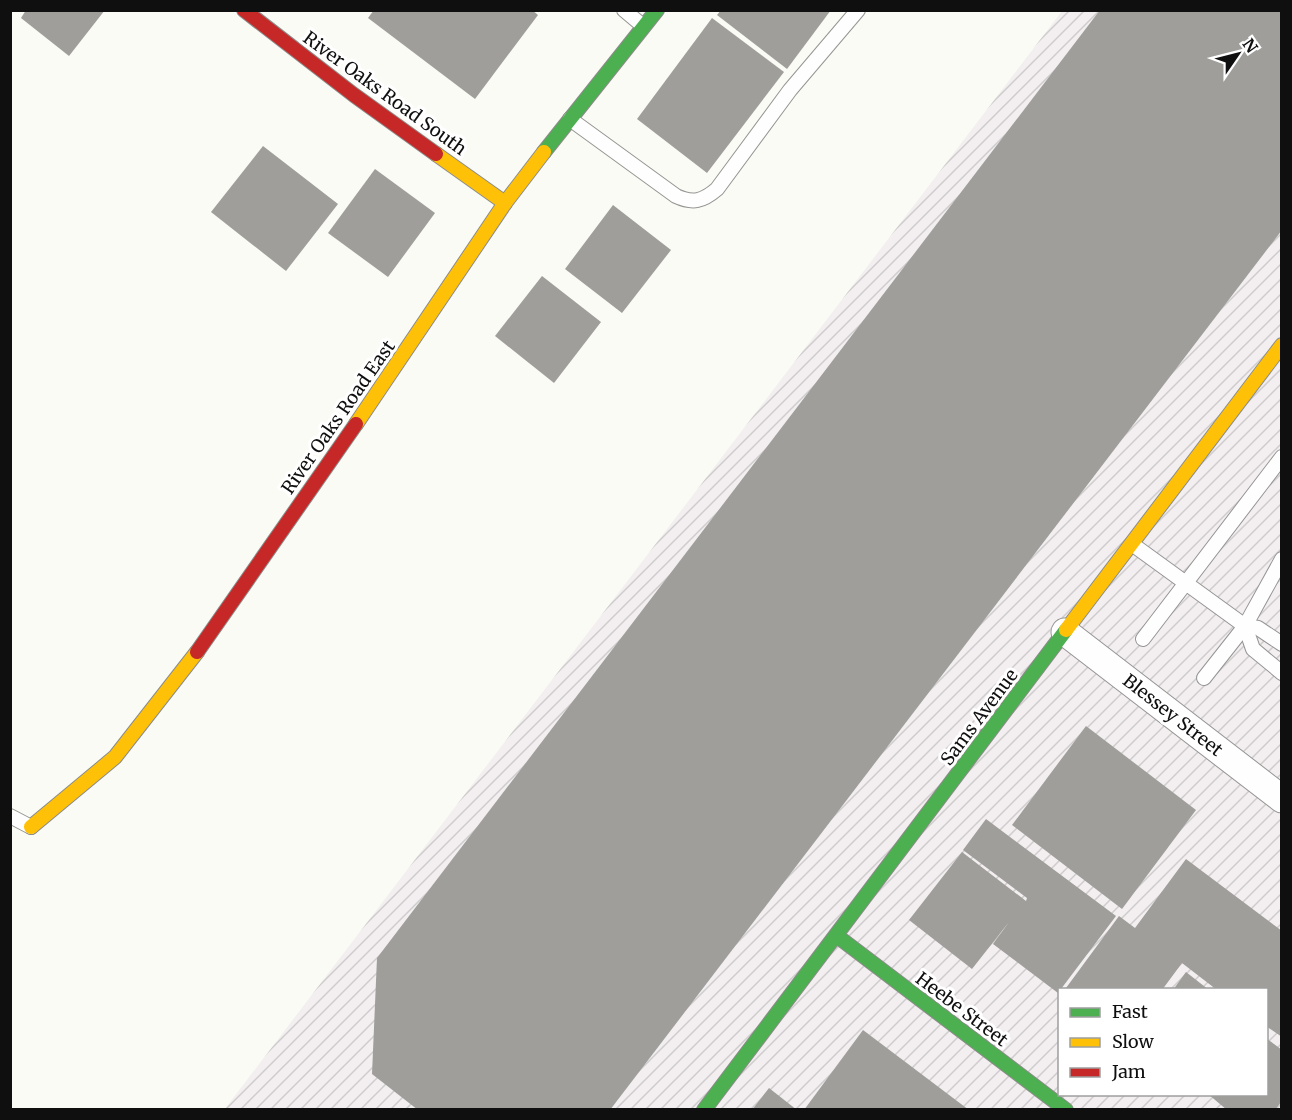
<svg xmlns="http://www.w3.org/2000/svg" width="1292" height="1120" font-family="Merriweather,serif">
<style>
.industrial{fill:url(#industrial-furrows);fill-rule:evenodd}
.building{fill:#9f9e9b}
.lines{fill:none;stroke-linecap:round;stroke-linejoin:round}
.lane-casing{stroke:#959593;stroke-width:16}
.street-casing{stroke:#959593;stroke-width:29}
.fast-casing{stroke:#8c8c8a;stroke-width:16}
.slow-casing{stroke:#8c8c8a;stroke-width:16}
.jam-casing{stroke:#8c8c8a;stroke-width:16}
.lane{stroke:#fefefe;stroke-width:14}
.street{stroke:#fefefe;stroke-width:27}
.fast{stroke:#4caf50;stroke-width:14}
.slow{stroke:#ffc107;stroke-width:14}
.jam{stroke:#c62828;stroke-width:14}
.labels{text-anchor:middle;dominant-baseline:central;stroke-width:6;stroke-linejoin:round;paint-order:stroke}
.street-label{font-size:18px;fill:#0f0f0f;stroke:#fff}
</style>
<defs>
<pattern id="industrial-furrows" width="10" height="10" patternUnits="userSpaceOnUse" patternTransform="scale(1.5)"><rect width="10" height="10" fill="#f3eff0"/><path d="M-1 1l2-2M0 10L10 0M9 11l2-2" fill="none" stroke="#cfcccd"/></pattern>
</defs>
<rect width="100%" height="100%" fill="#fbfbf6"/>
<!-- industrial -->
<path class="industrial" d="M1062,11H1281V1109L224,1110ZM1060,990H1266V1094H1060Z"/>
<!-- building -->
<g class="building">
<path d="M26,10H105L69,56L21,18Z"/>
<path d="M374,10H532L538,15L475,99L368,18Z"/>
<path d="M721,10H831L787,69L717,15Z"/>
<path d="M1100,10H1282V230L610,1110H418L372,1074L377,958Z"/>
<path d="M712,18L784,72L707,173L637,119Z"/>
<path d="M263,146L338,204L286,271L211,212Z"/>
<path d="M375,169L435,213L388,277L328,233Z"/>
<path d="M613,205L671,250L622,313L565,269Z"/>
<path d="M542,276L601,322L554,383L495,336Z"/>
<path d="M1086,726L1196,810L1122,909L1012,825Z"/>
<path d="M986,819L1116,916L1058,993L993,944L1009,922L972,969L909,920L962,852L1026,901L1027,898L963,850Z"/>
<path d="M1186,859L1282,931V1037L1266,1026V990H1217L1182,963L1162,990L1066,988L1119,916L1135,928Z"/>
<path d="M1186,972L1209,990H1173Z"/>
<path d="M863,1030L969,1110H804Z"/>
<path d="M1266,1038L1282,1050V1101L1275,1110H1227L1208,1094H1266Z"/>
<path d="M769,1088L797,1110H752Z"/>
</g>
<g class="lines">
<defs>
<g id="lane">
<path d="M624,10L643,26"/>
<path d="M570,119L676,196C693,204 703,201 717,189L790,90L858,10"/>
<path d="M1132,544L1245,626L1204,678"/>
<path d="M1282,559L1245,626L1253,649L1282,673"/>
<path d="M1245,626L1258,628L1282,644"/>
<path d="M1143,639L1282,457"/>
<path d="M10,816L31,827"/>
</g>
<path id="street" d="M1065,632L1282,799"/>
<g id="fast">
<path d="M544,152L657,10"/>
<path d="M837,936L1066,1110"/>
<path d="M704,1110L1066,630"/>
</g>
<g id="slow">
<path d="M436,154L505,203"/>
<path d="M356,424L505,203L544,152"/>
<path d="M1066,630L1282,345"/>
<path d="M31,827L115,757L197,652"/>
</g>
<g id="jam">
<path d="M244,10L354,95L436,154"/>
<path d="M197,652L356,424"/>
</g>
</defs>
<!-- lane casing -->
<use href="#lane" class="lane-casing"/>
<!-- street casing -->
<use href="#street" class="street-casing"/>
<!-- fast casing -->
<use href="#fast" class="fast-casing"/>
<!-- slow casing -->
<use href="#slow" class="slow-casing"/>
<!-- jam casing -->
<use href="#jam" class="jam-casing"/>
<!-- lane -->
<use href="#lane" class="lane"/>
<!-- street -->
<use href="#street" class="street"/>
<!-- fast -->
<use href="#fast" class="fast"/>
<!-- slow -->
<use href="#slow" class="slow"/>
<!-- jam -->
<use href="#jam" class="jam"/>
</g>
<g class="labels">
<!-- street labels -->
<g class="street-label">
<text transform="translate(385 93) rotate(36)">River Oaks Road South</text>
<text transform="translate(338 417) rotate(-55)">River Oaks Road East</text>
<text transform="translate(1173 715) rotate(38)">Blessey Street</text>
<text transform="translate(979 717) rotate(-53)">Sams Avenue</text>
<text transform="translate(962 1009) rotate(37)">Heebe Street</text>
</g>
</g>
<!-- border -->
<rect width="1292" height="1120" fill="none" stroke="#0f0f0f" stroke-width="24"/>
<!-- legend -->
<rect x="1058" y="988" width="210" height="108" fill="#ffffff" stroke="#9f9f9f" stroke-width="1.5"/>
<rect x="1070" y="1008" width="30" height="9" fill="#4caf50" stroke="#9f9f9f" stroke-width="1.5"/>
<text x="1112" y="1018" font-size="18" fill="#0f0f0f">Fast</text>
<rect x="1070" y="1038" width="30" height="9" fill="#ffc107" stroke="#9f9f9f" stroke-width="1.5"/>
<text x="1112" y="1048" font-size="18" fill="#0f0f0f">Slow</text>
<rect x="1070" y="1068" width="30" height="9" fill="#c62828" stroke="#9f9f9f" stroke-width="1.5"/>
<text x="1112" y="1078" font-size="18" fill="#0f0f0f">Jam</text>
<!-- north arrow -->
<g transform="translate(1238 54) rotate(55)" stroke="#ffffff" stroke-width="4.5" paint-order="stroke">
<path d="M0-4.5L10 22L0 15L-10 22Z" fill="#0f0f0f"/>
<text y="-9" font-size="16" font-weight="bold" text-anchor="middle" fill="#0f0f0f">N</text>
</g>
</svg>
